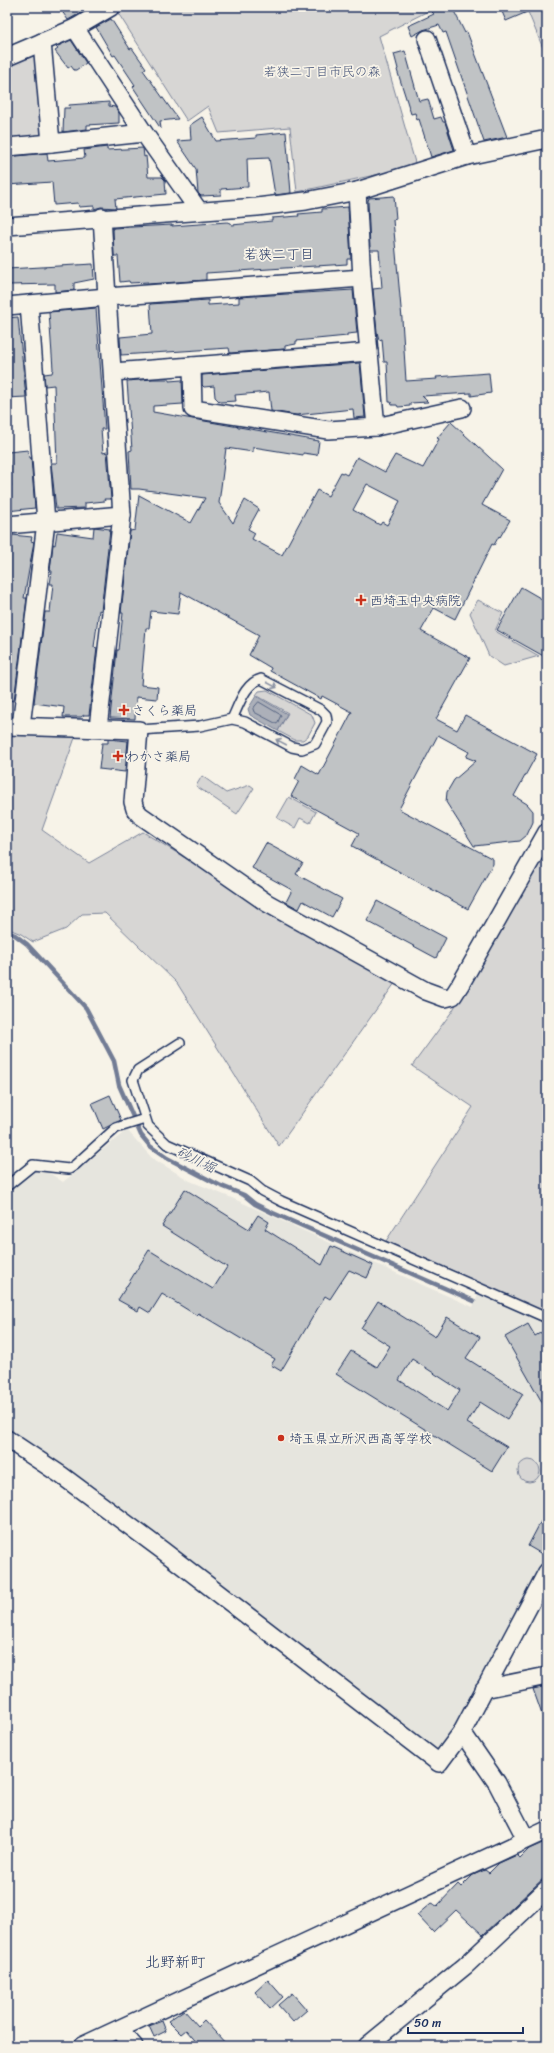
<svg xmlns="http://www.w3.org/2000/svg" width="554" height="2053" font-family="Sriracha,'Klee One',sans-serif">
<style>
.built{fill:#e6e5de}
.green{fill:#d7d6d4;stroke:#798299}
.water{fill:#acb0b9;stroke:#727c95}
.lines{fill:none;stroke-linecap:round;stroke-linejoin:round}
.shore{stroke:#556382;stroke-width:1}
.stream{stroke:#727c95;stroke-width:4.5}
.building{fill:#c0c3c5;stroke:#1b2f5e;fill-rule:evenodd}
.service-casing{stroke:#1b2f5e;stroke-width:12}
.minor-casing{stroke:#1b2f5e;stroke-width:20}
.service{stroke:#f7f3e8;stroke-width:9}
.minor{stroke:#f7f3e8;stroke-width:17}
.oneway{stroke:#8991a3}
.poi-dot{fill:#c8321e;stroke:#f7f3e8;stroke-width:1.5}
.labels{text-anchor:middle;dominant-baseline:central;stroke-width:3.5;stroke-linejoin:round;paint-order:stroke}
.park-label{font-size:13px;fill:#415076;stroke:#f7f3e8}
.poi-label{font-size:13px;fill:#1b2f5e;stroke:#f7f3e8;text-anchor:start}
.neighbourhood-label{font-size:14px;fill:#1b2f5e;stroke:#f7f3e8}
.water-label{font-size:14px;font-style:italic;fill:#465679;stroke:#f7f3e8}
.quarter-label{font-size:15px;fill:#1b2f5e;stroke:#f7f3e8}
</style>
<rect width="100%" height="100%" fill="#f7f3e8"/>
<filter id="ink" filterUnits="userSpaceOnUse"><feTurbulence type="fractalNoise" baseFrequency=".025" numOctaves="2"/><feDisplacementMap in="SourceGraphic" scale="8" xChannelSelector="R" yChannelSelector="G"/><feConvolveMatrix kernelMatrix="1 2 1 2 8 2 1 2 1" color-interpolation-filters="sRGB"/></filter>
<g filter="url(#ink)">
<!-- built -->
<path class="built" d="M127,1130L152,1158L190,1181L232,1198L418,1283L473,1307L478,1294L547,1322V1560L478,1692L435,1756L7,1432V1193L36,1169L45,1170L63,1182Z"/>
<!-- green -->
<g class="green">
<path d="M133,7H436L379,36L416,166L297,192L290,127L219,133L208,106L187,121L118,13Z"/>
<path d="M526,7H547V58Z"/>
<path d="M32,51L37,55L43,132L39,138L7,141V61Z"/>
<path d="M478,600L503,613L495,631L539,656L504,666L489,656L470,613Z"/>
<path d="M267,690L312,715L315,723L308,736L303,740H295L278,731L288,713L256,695L259,691Z"/>
<path d="M7,735H76L42,830L89,863L143,832L296,926L395,983L279,1146L177,983L105,913L82,914L66,929L33,942L21,934L7,928Z"/>
<path d="M202,776L226,793L250,785L254,788L237,814L196,786Z"/>
<path d="M289,797L316,812L310,823L300,818L295,828L277,818Z"/>
<path d="M547,833V1313L386,1241L473,1107L412,1066L453,1010Z"/>
<circle cx="529" cy="1471" r="11"/>
</g>
<!-- water -->
<path class="water" d="M256,696L287,714L278,731L250,715L248,709Z"/>
<g class="lines">
<!-- shore -->
<path class="shore" d="M259,702L281,715L277,724L254,712L253,709Z"/>
<!-- stream -->
<path class="stream" d="M7,932L15,935L27,944L86,1008L114,1061L119,1085L141,1135L150,1146L167,1158L219,1185L244,1195L255,1204L273,1213L474,1301"/>
</g>
<!-- building -->
<g class="building">
<path d="M59,7H91L68,20Z"/>
<path d="M444,7H452L465,33L467,32L507,137L484,142L446,32L443,33L439,25L423,30L412,36L408,26L434,14L432,12Z"/>
<path d="M500,7H539L506,21Z"/>
<path d="M111,19L130,49L132,48L146,68L143,70L178,119L160,121L161,129L133,87L135,85L115,55L113,56L96,27Z"/>
<path d="M71,40L86,63L76,70H74L71,66L68,68L55,51L58,49L56,47Z"/>
<path d="M405,51L419,101L428,99L434,119L441,117L443,122H445L454,150L431,157L419,119L417,120L415,113L411,114L397,70L398,69L394,54Z"/>
<path d="M109,102V106L115,107L119,113V123L87,125V129L63,132L64,108H70L69,105Z"/>
<path d="M202,117L216,141L256,138V135L286,132L291,193L275,195L269,158L247,159L248,187L221,189V195L201,196L198,193L196,169L177,141L191,140L190,125Z"/>
<path d="M107,147V150L143,148L144,157L146,156L148,177H162L165,180L166,194L115,199L116,208L101,207L94,209V206L79,207L78,203L54,205L52,182L7,185V157L47,153L48,161L85,158L84,150Z"/>
<path d="M394,196L396,219L393,220L402,319L406,381L437,379L436,377L489,373L491,393L471,396V393L422,396L428,402L410,403V406L398,407L397,405H392L391,402H389L387,362H384L382,339L379,340L377,332L373,289L382,288L379,250H370L368,201L369,198Z"/>
<path d="M348,207L351,259H347V264L206,273V280L148,284V282L130,283L129,281L120,282L118,256H114L113,228L172,225V226L227,222L231,223L232,225L272,221V218L299,216L298,214L322,212V209Z"/>
<path d="M93,264L94,279L74,283V290L55,292V284L8,285L7,269Z"/>
<path d="M353,290L357,333L347,334V336L296,341V344L285,346V349L230,353L229,348L121,355L120,337L152,334L150,304L208,300V305L239,303V297Z"/>
<path d="M96,308L105,429H101L103,453L107,452L111,499H104L105,501L85,503V508L56,509L51,463H57L54,385L45,386L44,374L52,373L53,369L49,312Z"/>
<path d="M18,317L26,397L7,398V318Z"/>
<path d="M360,363L365,417L354,418L353,409L296,415L271,411L269,392L235,395L236,401L220,402L215,397L214,386L204,387L202,385V375Z"/>
<path d="M153,379H169V381L182,380L183,404L153,406V412L319,441L317,455L303,453V455L253,447V452L226,448L219,503L233,523L245,500L259,509L248,529L255,533L252,539L282,555L317,490L328,496L341,472L347,475L357,457L385,472L395,455L423,468L439,439L437,438L451,422L502,469L482,505L510,520L500,537L499,536L494,545L492,544L455,619L434,608L421,631L470,658L436,719L457,730L465,715L537,754L514,796L527,804L533,811V822L527,835L520,841L474,846L446,802L447,792L454,780L476,761L466,757L469,752L438,735L399,809L493,859V864L468,909L352,846L359,833L291,796L299,781L295,779L302,765L319,775L352,712L322,696L321,699L270,671L271,668L249,655L259,635L181,592L178,614L151,611L149,628H146L141,685L158,687L157,699L136,697L135,719L110,718L117,650H119L123,613H121L130,531L135,530L139,495L191,523L205,498L139,489H131L129,451L132,450L127,381ZM367,484L400,501L387,525L382,522L380,525L353,510Z"/>
<path d="M28,450L29,458H31L35,508L7,511V491H9V486H11L8,452Z"/>
<path d="M94,527L110,529L101,611L99,610L94,647L97,648L89,715H84L81,717H63L64,707L34,703L45,612H50L53,584H50L52,571H50L53,544L55,545L57,532L93,537Z"/>
<path d="M12,535L32,537L31,541L34,542L24,598H27L14,701L7,700V569Z"/>
<path d="M521,587L547,602V658L497,630Z"/>
<path d="M108,739L128,741L125,772L99,769L102,743H108Z"/>
<path d="M266,843L303,863L296,874L342,899L332,917L303,901L299,909L286,902L292,890L252,868Z"/>
<path d="M377,901L446,938L436,958L367,921Z"/>
<path d="M110,1095L121,1120L103,1129L92,1103Z"/>
<path d="M185,1189L249,1229L258,1215L269,1222L265,1229L322,1265L331,1246L373,1265L367,1278L349,1270L330,1299L325,1296L281,1371L271,1365L275,1359L198,1313L196,1315L162,1294L150,1313L140,1307L138,1311L118,1300L149,1250L213,1289L227,1267L162,1226Z"/>
<path d="M378,1301L435,1337L447,1317L480,1337L466,1358L523,1394L507,1419L480,1402L467,1423L507,1447L492,1471L336,1374L351,1351L377,1367L390,1346L361,1328ZM412,1359L460,1390L447,1411L399,1380Z"/>
<path d="M528,1324L535,1336L547,1329V1411L505,1337Z"/>
<path d="M547,1510V1557L528,1546Z"/>
<path d="M547,1686V1722L545,1723L533,1689Z"/>
<path d="M547,1841V1875L483,1935L456,1910L433,1932L417,1915L431,1903L437,1906L458,1884L461,1887L473,1875L485,1870L489,1873L499,1863L517,1855L520,1858L529,1849Z"/>
<path d="M268,1980L283,1997L270,2009L255,1992Z"/>
<path d="M292,1993L307,2010L293,2022L278,2005Z"/>
<path d="M184,2010L198,2026L204,2020L228,2046H200L186,2030L181,2034L168,2021Z"/>
<path d="M162,2021L166,2031L154,2037L149,2026Z"/>
</g>
<g class="lines">
<defs>
<g id="service">
<path d="M139,730L200,726L232,719L245,722L292,747L302,749L315,744L327,722L326,715L321,710L261,679C245,683 239,705 232,719"/>
<path d="M180,1043L138,1070L133,1080L148,1126L167,1144L250,1181L262,1191L281,1201L547,1318"/>
<path d="M7,1186L33,1165L69,1169L75,1165L116,1128L145,1119"/>
</g>
<g id="minor">
<path d="M75,28L144,133L199,211"/>
<path d="M427,39L467,156"/>
<path d="M42,42L51,143L144,133"/>
<path d="M7,57L75,28L111,7"/>
<path d="M7,147L51,143"/>
<path d="M7,226L257,207L306,201L357,191L467,156L547,139"/>
<path d="M7,306L29,304"/>
<path d="M192,366L369,352"/>
<path d="M113,372L192,366L193,409L328,430L376,427L362,278"/>
<path d="M376,427L462,408"/>
<path d="M7,525L122,515"/>
<path d="M7,726L139,730L133,802L135,809L140,815L267,903L426,991L445,998L453,996L460,985L547,832"/>
<path d="M21,726L46,522L29,304L107,297L102,217"/>
<path d="M98,728L122,515L107,297L362,278L357,191"/>
<path d="M7,1439L61,1475L162,1550L439,1763L462,1732L547,1572"/>
<path d="M484,1689L547,1676"/>
<path d="M462,1732L497,1783L526,1839"/>
<path d="M119,2030L134,2046"/>
<path d="M82,2046L547,1830"/>
<path d="M367,2046L465,1966L547,1889"/>
</g>
</defs>
<!-- service casing -->
<use href="#service" class="service-casing"/>
<!-- minor casing -->
<use href="#minor" class="minor-casing"/>
<!-- service -->
<use href="#service" class="service"/>
<!-- minor -->
<use href="#minor" class="minor"/>
</g>
<!-- one-way arrows -->
<defs><path id="oneway-shaft" d="M-6 0H5M1.5-3L5.5 0L1.5 3" fill="none" stroke-width="1.6" stroke-linecap="round" stroke-linejoin="round"/></defs>
<g class="oneway">
<use href="#oneway-shaft" transform="translate(272 685) rotate(28)"/>
<use href="#oneway-shaft" transform="translate(281 742) rotate(-152)"/>
</g>
</g>
<!-- markers -->
<g class="poi-dot">
<path d="M359 594h4v4h4v4h-4v4h-4v-4h-4v-4h4z"/>
<path d="M122 704h4v4h4v4h-4v4h-4v-4h-4v-4h4z"/>
<path d="M116 750h4v4h4v4h-4v4h-4v-4h-4v-4h4z"/>
<circle cx="281" cy="1438" r="4"/>
</g>
<g class="labels">
<!-- park labels -->
<g class="park-label">
<text x="322" y="71">若狭二丁目市民の森</text>
</g>
<!-- poi labels -->
<g class="poi-label">
<text x="370" y="600">西埼玉中央病院</text>
<text x="132" y="710">さくら薬局</text>
<text x="126" y="756">わかさ薬局</text>
<text x="289" y="1438">埼玉県立所沢西高等学校</text>
</g>
<!-- neighbourhood labels -->
<g class="neighbourhood-label">
<text x="279" y="254">若狭二丁目</text>
</g>
<!-- water labels -->
<g class="water-label">
<text transform="translate(196 1160) rotate(26)">砂川堀</text>
</g>
<!-- quarter labels -->
<g class="quarter-label">
<text x="175" y="1962">北野新町</text>
</g>
</g>
<!-- margin -->
<rect width="554" height="2053" fill="none" stroke="#f7f3e8" stroke-width="24"/>
<rect x="12" y="12" width="530" height="2029" fill="none" stroke="#1b2f5e" stroke-width="1.5" filter="url(#ink)"/>
<!-- scale -->
<path d="M408 2027v6h115v-6" fill="none" stroke="#1b2f5e" stroke-width="2"/>
<text x="414" y="2027" font-size="12" fill="#1b2f5e" stroke="#f7f3e8" stroke-width="3" paint-order="stroke">50 m</text>
</svg>
